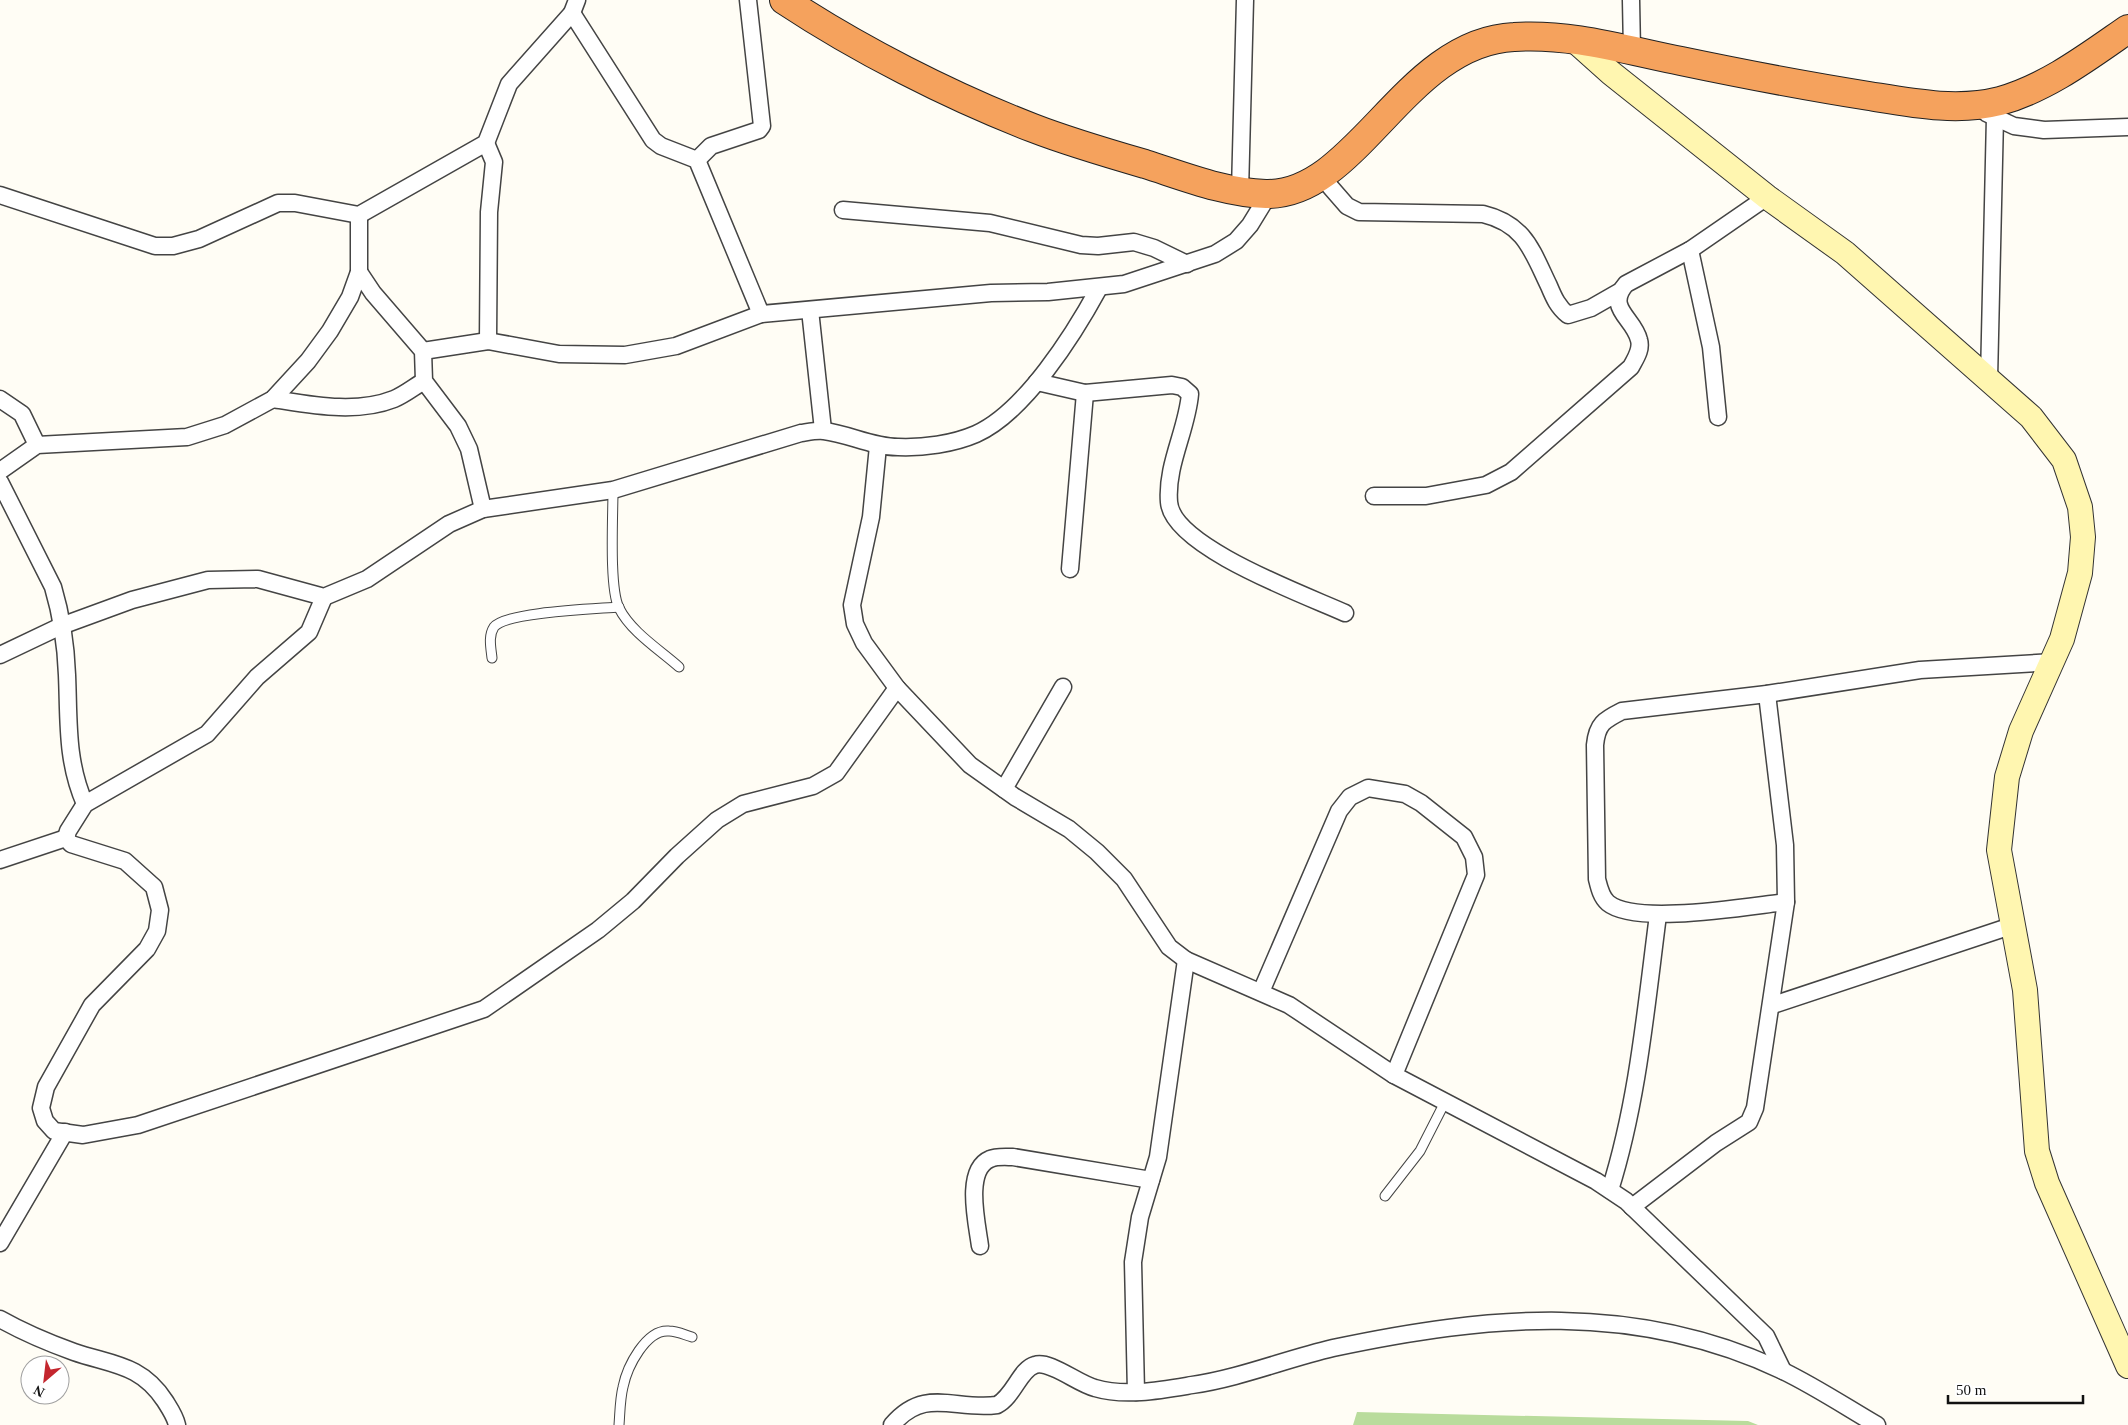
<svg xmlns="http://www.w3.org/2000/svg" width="2128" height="1425" font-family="'Times New Roman',serif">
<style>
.forest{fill:#b9dc9c}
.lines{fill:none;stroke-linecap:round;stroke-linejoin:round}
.lane-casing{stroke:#444;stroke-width:11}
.street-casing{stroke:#444;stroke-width:19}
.secondary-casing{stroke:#333;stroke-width:26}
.highway-casing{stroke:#222;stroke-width:30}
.lane{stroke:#fff;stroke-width:9}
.street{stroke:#fff;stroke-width:16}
.secondary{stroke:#fff6b0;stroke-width:24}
.highway{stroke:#f5a25d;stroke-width:28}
</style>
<rect width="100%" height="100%" fill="#fffdf5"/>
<!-- forest -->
<path class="forest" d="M1357,1412L1748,1421L1758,1425H1353Z"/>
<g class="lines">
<defs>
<g id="lane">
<path d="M613,490C613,516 609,588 619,608C631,632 660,650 679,667"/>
<path d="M492,658C491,648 488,636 494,627C505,612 596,609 619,607"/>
<path d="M1385,1196L1420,1151L1445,1102"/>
<path d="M619,1425C620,1412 620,1399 623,1387C627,1367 646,1329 669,1331C677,1331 685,1335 692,1337"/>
</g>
<g id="street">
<path d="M1631,0L1632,51"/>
<path d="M572,13L653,140L661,146L697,160L761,314"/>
<path d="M1986,113L2014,126L2044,130L2128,127"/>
<path d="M486,143L494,162L489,212L488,341"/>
<path d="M697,160L711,146L759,130L762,126L748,0"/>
<path d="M1320,175L1347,206L1359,212L1483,214C1525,224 1532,251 1549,286C1554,298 1558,307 1568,315L1591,308L1619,292"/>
<path d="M1240,191L1245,0"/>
<path d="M0,195L155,246H173L199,239L278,203H295L359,215L486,143L509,84L572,13L577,0"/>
<path d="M843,210L990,223L1081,245L1098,246L1134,242L1154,248L1187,264"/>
<path d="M1690,250L1711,347L1718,417"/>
<path d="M359,272L373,293L423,351L424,381L458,426L469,449L483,509"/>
<path d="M810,310L823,430"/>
<path d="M423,351L488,341L559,354L625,355L676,346L761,314L991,293L1048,292L1124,284L1215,254L1236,241L1250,225L1269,194"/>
<path d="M1989,379L1995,117"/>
<path d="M1037,382L1085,393L1172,385L1182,387L1190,394C1187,430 1166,465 1169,502C1172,547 1308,596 1345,613"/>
<path d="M0,399L22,414L37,445"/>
<path d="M273,399C312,405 356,414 394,399C404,395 414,387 424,381"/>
<path d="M878,446L871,517L852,605L855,624L864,643L897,688L970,765L1015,797L1069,829L1097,852L1124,879L1169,947L1186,960L1289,1005L1394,1075L1596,1181L1626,1201L1766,1336L1783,1371"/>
<path d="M0,471L37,445L187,437L225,425L273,399L308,361L330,331L350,297L359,272V215"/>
<path d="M0,482L53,587C61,614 66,647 67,675C69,721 66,761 85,804"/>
<path d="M1374,496H1426L1486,485L1511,472L1631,367C1635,359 1642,350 1639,340C1634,318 1605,308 1626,284L1690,250L1767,197"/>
<path d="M1070,569L1085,393"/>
<path d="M324,597L309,632L257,677L207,734L85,804L68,831L66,838L71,844L125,861L154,887L160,910L157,931L147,949L92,1005L46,1087L41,1108L45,1121L54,1131L83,1135L138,1125L484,1009L598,930L633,901L677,856L717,820L743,804L813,786L836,773L897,688"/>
<path d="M0,655L61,626L132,600L208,580L258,579L324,597L367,579L449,524L483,509L613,490L801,433C808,432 817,430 824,431C849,434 872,447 898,447C923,448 953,444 976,434C1025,412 1074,334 1099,288"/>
<path d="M1004,789L1063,687"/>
<path d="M0,860L66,838"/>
<path d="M1786,902C1749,906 1636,926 1608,903C1601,897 1599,887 1597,879L1595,745C1597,724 1604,720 1622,711L1767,694L1920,670L2053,662"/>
<path d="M1261,992L1339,811L1350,797L1368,788L1405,794L1421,803L1464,837L1474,857L1476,875L1394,1075"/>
<path d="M1773,1005L2014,925"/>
<path d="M1610,1190C1638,1101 1646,1007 1658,915"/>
<path d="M1632,1207L1716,1143L1749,1122L1755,1108L1786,902L1785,845L1767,694"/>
<path d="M0,1243L65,1132"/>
<path d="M980,1246C977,1223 964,1170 990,1159C996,1156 1006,1157 1013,1157L1151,1180"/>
<path d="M0,1319C23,1332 49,1343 74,1352C112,1365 141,1364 165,1401C170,1409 175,1416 177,1425"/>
<path d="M1136,1392L1133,1262L1140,1217L1158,1157L1186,960"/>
<path d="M892,1425C925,1386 955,1411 997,1405C1014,1396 1020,1369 1035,1365C1050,1360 1078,1384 1095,1388C1125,1397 1162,1390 1192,1385C1240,1378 1286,1359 1333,1348C1489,1315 1635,1301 1783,1371C1816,1387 1846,1407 1877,1425"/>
</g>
<path id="secondary" d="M1573,39L1611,73L1767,197L1845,253L2031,417L2064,460L2080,507L2083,537L2080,573L2062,639L2021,731L2007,777L1999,850L2025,990L2037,1151L2047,1183L2128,1366"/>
<path id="highway" d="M784,0C858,49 950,96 1033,128C1069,142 1107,153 1145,164C1183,176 1225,193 1266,194C1357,196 1405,42 1514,37C1570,33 1626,50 1681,61C1743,74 1806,86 1869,96C1912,103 1957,112 2000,101C2047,88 2089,56 2128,29"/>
</defs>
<!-- lane casing -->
<use href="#lane" class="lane-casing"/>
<!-- street casing -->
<use href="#street" class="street-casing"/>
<!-- secondary casing -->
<use href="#secondary" class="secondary-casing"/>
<!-- highway casing -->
<use href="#highway" class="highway-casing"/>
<!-- lane -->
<use href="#lane" class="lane"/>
<!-- street -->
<use href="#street" class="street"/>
<!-- secondary -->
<use href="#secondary" class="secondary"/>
<!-- highway -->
<use href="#highway" class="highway"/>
</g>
<!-- north arrow -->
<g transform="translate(45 1380) rotate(208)"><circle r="24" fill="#ffffff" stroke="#a0a0a0"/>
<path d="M0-4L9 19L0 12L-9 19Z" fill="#c4262e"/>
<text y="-8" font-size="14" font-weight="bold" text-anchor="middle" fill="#111111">N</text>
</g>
<!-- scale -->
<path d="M1948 1395v8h135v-8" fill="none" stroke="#111111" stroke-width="2.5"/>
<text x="1956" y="1395" font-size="15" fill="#111111" stroke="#ffffff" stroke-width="4" paint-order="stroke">50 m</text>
</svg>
